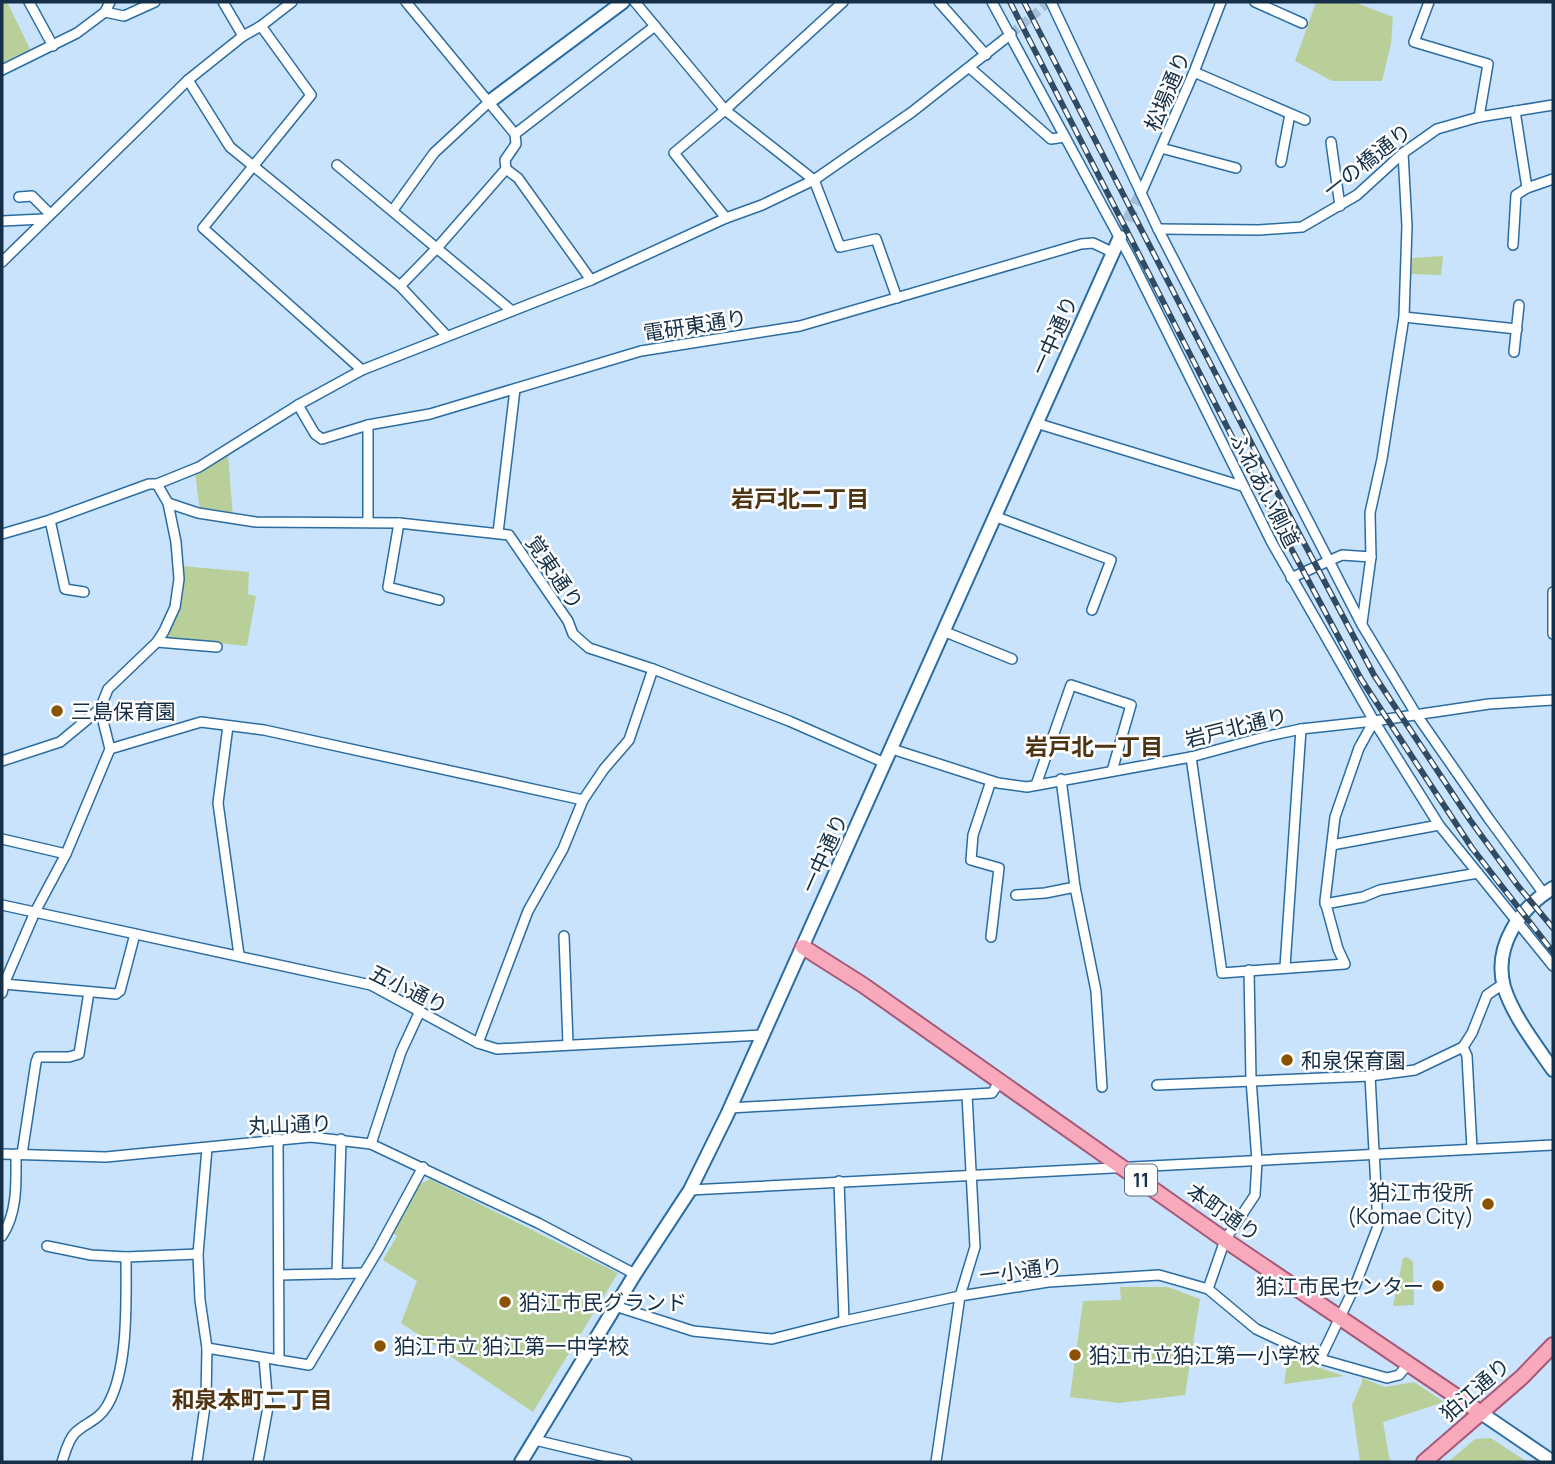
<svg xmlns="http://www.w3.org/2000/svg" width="1555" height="1464" font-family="Manrope,'Noto Sans JP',sans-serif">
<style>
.green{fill:#b8cf9a}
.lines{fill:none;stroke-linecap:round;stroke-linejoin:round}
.street-tunnel{stroke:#a5bfd8;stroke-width:9;stroke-dasharray:9 4.5;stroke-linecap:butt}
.secondary-tunnel{stroke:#a5bfd8;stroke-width:12;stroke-dasharray:12 6;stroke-linecap:butt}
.street-casing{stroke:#2b6ca3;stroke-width:12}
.secondary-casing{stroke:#2b6ca3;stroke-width:16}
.primary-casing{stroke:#a55976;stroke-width:18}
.street{stroke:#fff;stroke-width:9}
.secondary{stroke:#fff;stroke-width:12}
.primary{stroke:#f8a9bc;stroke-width:14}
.rail-casing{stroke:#304b63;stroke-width:6}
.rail{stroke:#fff;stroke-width:3.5;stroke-dasharray:10;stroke-linecap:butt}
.poi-dot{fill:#895302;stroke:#fff;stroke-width:2.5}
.labels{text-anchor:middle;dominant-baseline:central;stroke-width:5;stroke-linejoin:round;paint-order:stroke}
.shield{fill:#fff;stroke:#5a6d7e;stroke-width:2}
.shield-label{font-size:19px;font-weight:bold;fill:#142f47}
.street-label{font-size:21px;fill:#142f47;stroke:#fff}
.poi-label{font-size:21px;fill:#142f47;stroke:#fff;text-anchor:start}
.neighbourhood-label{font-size:23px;font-weight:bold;fill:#4f3414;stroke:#fff}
</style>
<rect width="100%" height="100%" fill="#c9e3fc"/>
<!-- green -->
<g class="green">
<path d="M2,2H7L30,49L2,63Z"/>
<path d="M1316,2H1354L1393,17L1391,44L1382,81H1332L1295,61Z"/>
<path d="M1443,256L1441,275L1411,274L1412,258Z"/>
<path d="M228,455L233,517L200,512L195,472Z"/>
<path d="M182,566L249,572L248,594L256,596L247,646L164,638L183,591Z"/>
<path d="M430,1179L618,1273L533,1412L401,1323L417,1281L383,1260L397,1236L393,1233L418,1185Z"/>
<path d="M1407,1257L1413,1262L1414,1305L1393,1306L1403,1258Z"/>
<path d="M1120,1287H1168L1200,1299L1185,1395L1119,1403L1070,1397L1083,1301L1121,1300Z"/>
<path d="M1288,1357L1344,1376L1284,1384Z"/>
<path d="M1362,1378L1385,1387L1414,1382L1444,1402L1383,1422L1390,1462H1360L1352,1405L1362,1382Z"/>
<path d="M1491,1438L1527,1462H1448L1475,1439Z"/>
</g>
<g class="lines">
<!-- street-tunnel -->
<path class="street-tunnel" d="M1011,34L1049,2"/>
<!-- secondary-tunnel -->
<path class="secondary-tunnel" d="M1120,237L1141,193"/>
<defs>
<g id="street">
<path d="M29,2L53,46"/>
<path d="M223,2L243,36"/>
<path d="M406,2L515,134"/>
<path d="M635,2L725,110L814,180L840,247L876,239L897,298"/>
<path d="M939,2L986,55"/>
<path d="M992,2L1131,259L1272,543L1374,721L1439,825L1553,966"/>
<path d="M1051,2L1158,229L1362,625L1416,714L1489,819L1544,894"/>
<path d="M1255,2L1302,23"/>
<path d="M1429,2L1414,42L1488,64L1479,117"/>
<path d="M105,12L124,16L155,2"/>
<path d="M261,26L311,95L203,228L362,370"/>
<path d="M970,68L1051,139L1065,137"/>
<path d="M2,70L77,33L105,12L110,2"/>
<path d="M1194,72L1305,120"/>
<path d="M188,80L230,147L400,286L446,335"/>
<path d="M1515,111L1527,188"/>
<path d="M1331,142L1340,206"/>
<path d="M1161,148L1236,168"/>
<path d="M1281,162L1290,114"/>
<path d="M337,165L512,311"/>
<path d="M506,169L518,178L591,280"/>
<path d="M1141,193L1194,72L1221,2"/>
<path d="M19,197L32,196L50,214"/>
<path d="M393,210L434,153L489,102"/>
<path d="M726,218L674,153L725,110L843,2"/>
<path d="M2,221L43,219"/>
<path d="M1158,229L1259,230L1302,227L1357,195L1403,153L1437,129L1479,117L1553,105"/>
<path d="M1513,245L1516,195L1527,188L1553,179"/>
<path d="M2,262L188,80L243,36L261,26L292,2"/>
<path d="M400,286L437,248L506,169L505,160L516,144L515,134L655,26"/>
<path d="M1404,317L1517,329"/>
<path d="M1514,352L1519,305"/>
<path d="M298,405L315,434L322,439L368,425L430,414L641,351L800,326L1081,244L1093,243L1112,252"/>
<path d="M1036,423L1242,486"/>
<path d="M168,503L198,513L256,522L399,523L509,535L568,621L573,634L589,648L653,669L789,721L885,763"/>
<path d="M994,516L1111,560L1092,610"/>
<path d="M50,520L65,589L84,592"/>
<path d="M368,522V425"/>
<path d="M399,523L388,587L439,600"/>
<path d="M498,533L515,389"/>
<path d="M2,534L50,520L149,484H157L199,467L298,405L362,370L591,280L726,218L762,205L814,180L912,112L1011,34"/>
<path d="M1291,578L1342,555L1371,557"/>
<path d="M1553,592V634"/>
<path d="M1362,623L1371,557L1370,513L1382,459L1404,317L1407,226L1403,153"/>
<path d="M943,631L1012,659"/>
<path d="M157,642L217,647"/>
<path d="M228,726L218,803L239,955"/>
<path d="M110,749L201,722L264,730L583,800"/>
<path d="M892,749L998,783L1027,787L1191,757L1264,737L1301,729L1374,721L1489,704L1553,700"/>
<path d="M1191,757L1222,973L1345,964L1338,949L1325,901L1335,817L1359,748L1374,721"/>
<path d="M2,761L60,742L100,709L108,689L157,642L164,631L175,607L179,579L176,542L168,503L157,484"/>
<path d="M1061,779L1075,887L1096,991L1102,1087"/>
<path d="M991,781L973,835L971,860L999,868L991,937"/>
<path d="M1036,785L1071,685L1131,705L1112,771"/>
<path d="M2,839L66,854"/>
<path d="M1332,845L1439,825"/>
<path d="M1016,895L1045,893L1075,887"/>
<path d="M1325,904L1363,897L1380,890L1478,873"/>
<path d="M2,905L371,985L478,1043L497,1049L762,1035"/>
<path d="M564,936L568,1044"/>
<path d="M1285,967L1301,729"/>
<path d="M4,984L116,994L120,991L135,934"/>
<path d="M2,993L4,984L35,912L66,854L110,749L100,709"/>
<path d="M478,1043L528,911L563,849L583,800L604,769L629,740L653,669"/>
<path d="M1463,1047L1467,1056L1472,1149"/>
<path d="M1157,1085L1370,1076L1415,1070L1463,1047L1472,1033L1487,995L1503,984"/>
<path d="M730,1108L992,1093L1000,1081"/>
<path d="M278,1139L279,1360"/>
<path d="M371,1144L401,1052L420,1011"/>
<path d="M207,1148L198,1254L200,1300L207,1348"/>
<path d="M2,1154L106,1157L311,1137L371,1144L538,1223L635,1274"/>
<path d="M22,1154L36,1062L38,1057H69L79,1054L89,992"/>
<path d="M839,1181L844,1321"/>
<path d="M690,1190L1553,1145"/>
<path d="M2,1236C18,1212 16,1182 16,1154"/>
<path d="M47,1246L91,1255L126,1257L198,1254"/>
<path d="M337,1274L341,1139"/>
<path d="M279,1275L364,1273"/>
<path d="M1208,1289L1225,1240L1255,1195L1257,1161L1251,1079L1249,970"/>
<path d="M615,1306L693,1331L772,1339L844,1321L960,1296L1048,1282L1159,1275L1208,1289L1256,1329L1320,1359L1387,1378L1399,1375L1409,1363"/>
<path d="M1320,1359L1355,1286L1378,1226L1370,1076"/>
<path d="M535,1440L627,1462"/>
<path d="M62,1462C65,1453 68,1440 75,1433C86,1422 98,1421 107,1406C129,1369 126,1300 126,1257"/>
<path d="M197,1462L206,1399L207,1348L309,1365L378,1250L423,1167"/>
<path d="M258,1462L268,1407L264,1358"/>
<path d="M936,1462L960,1296L975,1247L967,1095"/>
</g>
<g id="secondary">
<path d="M489,102L623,2"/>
<path d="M1553,888C1520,908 1493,946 1504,987C1513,1016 1536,1045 1553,1070"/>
<path d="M1481,1413L1553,1462"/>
<path d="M521,1462L635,1274L690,1190L727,1115L1120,237"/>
</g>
<g id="primary">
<path d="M803,947L863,985L1225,1240L1481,1413"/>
<path d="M1424,1462L1522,1377L1553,1345"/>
</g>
</defs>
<!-- street casing -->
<use href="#street" class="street-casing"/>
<!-- secondary casing -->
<use href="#secondary" class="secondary-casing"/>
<!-- primary casing -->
<use href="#primary" class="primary-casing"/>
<!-- street -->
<use href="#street" class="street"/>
<!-- secondary -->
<use href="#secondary" class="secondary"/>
<!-- primary -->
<use href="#primary" class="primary"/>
<defs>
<g id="rail">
<path d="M1010,2L1246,464L1361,679L1472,848L1553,952"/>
<path d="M1024,2L1257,454L1374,675L1470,820L1518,886L1553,928"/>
</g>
</defs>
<!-- rail casing -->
<use href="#rail" class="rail-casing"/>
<!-- rail -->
<use href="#rail" class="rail"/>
</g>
<!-- markers -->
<g class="poi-dot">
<circle cx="57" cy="711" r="7"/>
<circle cx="1287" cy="1060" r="7"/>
<circle cx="1488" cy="1204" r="7"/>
<circle cx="1438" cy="1286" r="7"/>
<circle cx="505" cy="1302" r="7"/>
<circle cx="380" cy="1346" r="7"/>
<circle cx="1075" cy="1355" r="7"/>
</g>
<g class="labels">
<!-- shield labels -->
<rect class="shield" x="1125" y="1164.5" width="32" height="31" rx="5"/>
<g class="shield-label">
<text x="1141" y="1180">11</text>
</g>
<!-- street labels -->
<g class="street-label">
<text transform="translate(1167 91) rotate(-67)">松場通り</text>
<text transform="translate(1367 160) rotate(-38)">一の橋通り</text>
<text transform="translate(695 325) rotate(-9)">電研東通り</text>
<text transform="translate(1054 335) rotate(-66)">一中通り</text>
<text transform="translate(1265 490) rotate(63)">ふれあい側道</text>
<text transform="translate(555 572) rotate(56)">覚東通り</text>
<text transform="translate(1236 727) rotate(-14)">岩戸北通り</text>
<text transform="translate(824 853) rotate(-66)">一中通り</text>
<text transform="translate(409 989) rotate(26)">五小通り</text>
<text transform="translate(290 1124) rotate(-2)">丸山通り</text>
<text transform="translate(1224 1212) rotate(35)">本町通り</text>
<text transform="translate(1021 1270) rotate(-7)">一小通り</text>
<text transform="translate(1475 1389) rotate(-41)">狛江通り</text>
</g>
<!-- poi labels -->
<g class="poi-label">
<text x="71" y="711">三島保育園</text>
<text x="1301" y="1060">和泉保育園</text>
<text x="1474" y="1192" text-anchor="end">狛江市役所<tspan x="1474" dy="24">(Komae City)</tspan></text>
<text x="1424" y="1286" text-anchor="end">狛江市民センター</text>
<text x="519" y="1302">狛江市民グランド</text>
<text x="394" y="1346">狛江市立 狛江第一中学校</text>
<text x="1089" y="1355">狛江市立狛江第一小学校</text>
</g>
<!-- neighbourhood labels -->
<g class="neighbourhood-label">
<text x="800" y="498">岩戸北二丁目</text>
<text x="1094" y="746">岩戸北一丁目</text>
<text x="252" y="1399">和泉本町二丁目</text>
</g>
</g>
<!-- border -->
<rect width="1555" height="1464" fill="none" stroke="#142f47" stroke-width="7"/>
</svg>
